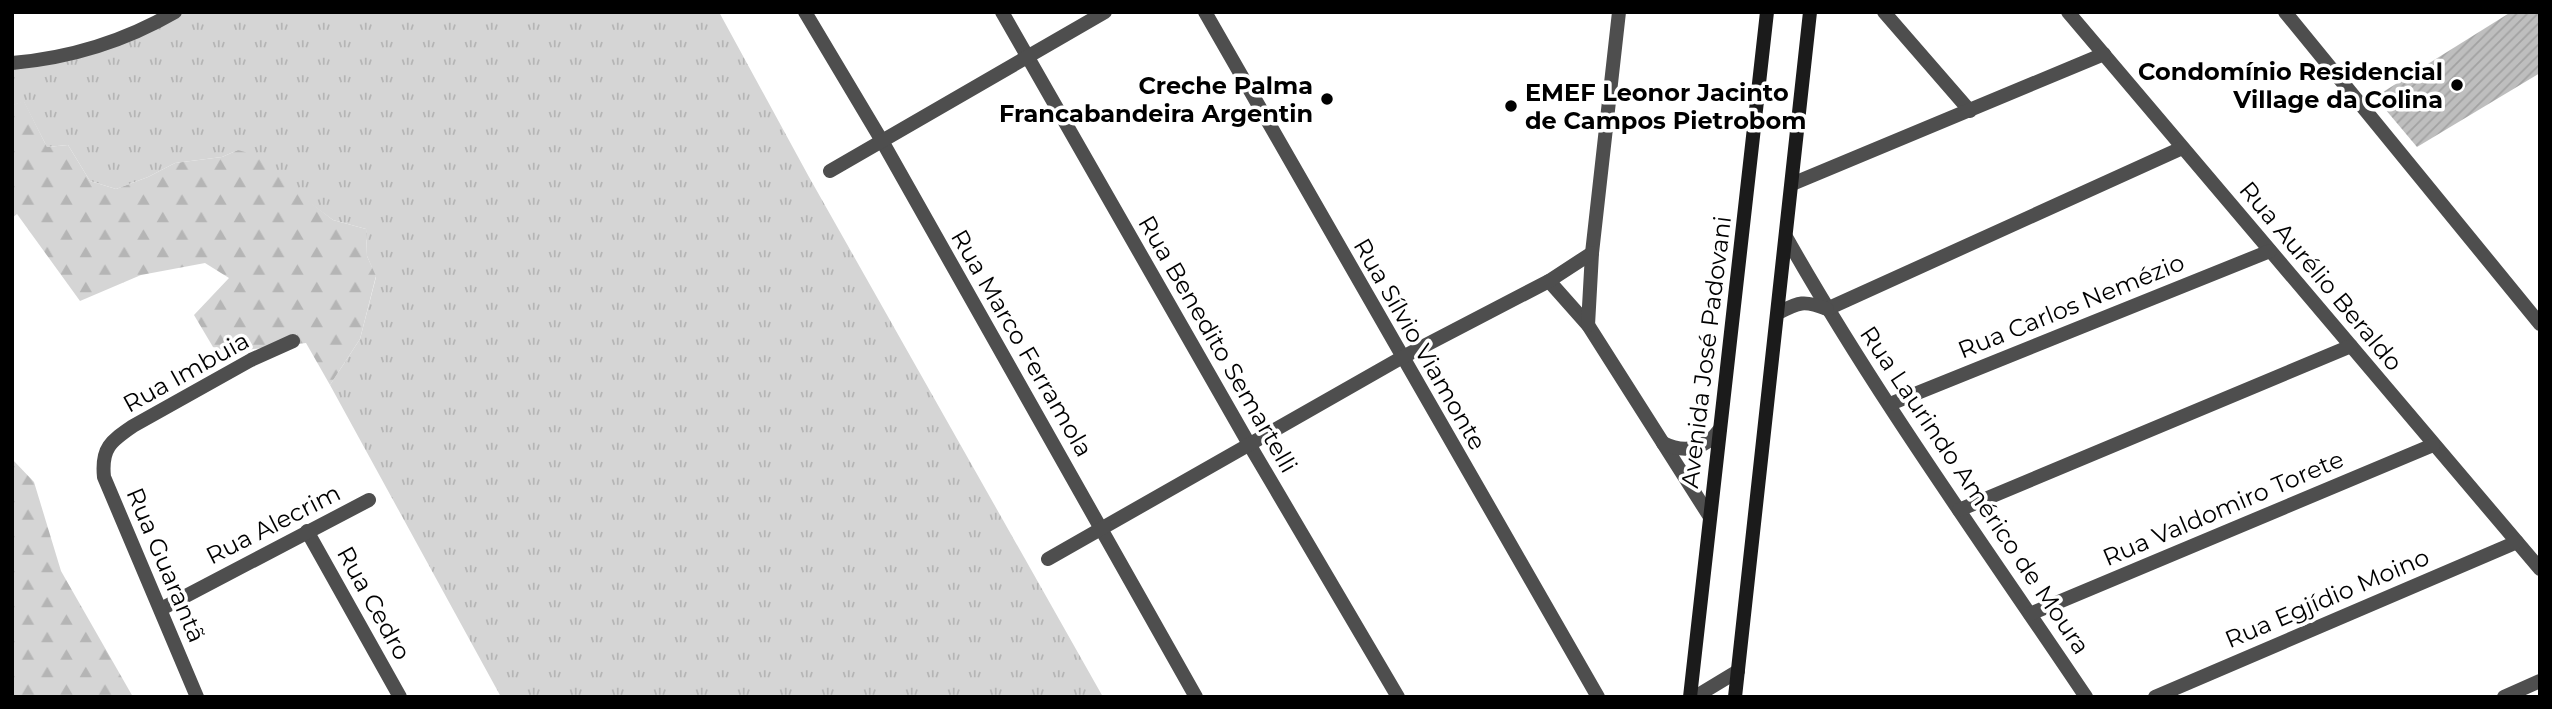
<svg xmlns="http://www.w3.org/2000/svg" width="2552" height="709" font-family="Montserrat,sans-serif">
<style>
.grass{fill:url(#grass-tufts)}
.forest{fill:url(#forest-firs)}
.building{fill:url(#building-hatch)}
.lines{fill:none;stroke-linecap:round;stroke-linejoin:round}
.street{stroke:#4e4e4e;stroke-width:14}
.secondary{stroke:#1b1b1b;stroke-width:14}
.poi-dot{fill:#000;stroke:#fff;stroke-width:2.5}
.labels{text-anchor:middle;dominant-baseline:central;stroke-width:7;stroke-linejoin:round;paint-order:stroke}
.poi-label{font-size:24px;font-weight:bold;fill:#000;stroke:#fff;text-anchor:end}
.street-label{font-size:24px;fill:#000;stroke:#fff}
</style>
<defs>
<pattern id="grass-tufts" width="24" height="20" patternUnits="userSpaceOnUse" patternTransform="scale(1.75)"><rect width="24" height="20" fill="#d5d5d5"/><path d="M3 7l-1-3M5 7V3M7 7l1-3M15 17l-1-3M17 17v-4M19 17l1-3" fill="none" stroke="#b5b5b5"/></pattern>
<pattern id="forest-firs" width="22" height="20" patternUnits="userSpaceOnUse" patternTransform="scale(1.75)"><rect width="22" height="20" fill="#d5d5d5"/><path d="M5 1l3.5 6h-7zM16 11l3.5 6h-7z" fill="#b5b5b5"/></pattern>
<pattern id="building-hatch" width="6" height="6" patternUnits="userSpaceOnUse" patternTransform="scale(1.75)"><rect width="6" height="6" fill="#bebebe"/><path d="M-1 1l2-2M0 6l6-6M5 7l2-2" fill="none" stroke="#a2a2a2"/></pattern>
</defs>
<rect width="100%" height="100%" fill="#fff"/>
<!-- grass -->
<path class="grass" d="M184,12H719L809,177L1103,697H501L330,385L360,339L376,277L367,256L366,229L333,220L238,150L222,157L175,163L148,177L116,189L90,181L68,145L47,147L24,102L12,105V68L166,23Z"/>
<!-- forest -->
<g class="forest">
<path d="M24,101L47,147L68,145L90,181L116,189L148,177L175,163L222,157L238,150L259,156L298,193L333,220L366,229L367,256L376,276L360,339L330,385L306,343L229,352L213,347L194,315L229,278L205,263L141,275L80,301L17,214L12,218V105Z"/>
<path d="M12,459L34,482L61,571L133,697H12Z"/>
</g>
<!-- building -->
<path class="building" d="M2511,12H2540V73L2417,147L2375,97Z"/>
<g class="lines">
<!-- street -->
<g class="street">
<path d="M805,12L882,141L1196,697"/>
<path d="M1002,12L1249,444L1398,697"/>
<path d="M1205,12L1598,697"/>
<path d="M1884,12L1970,111"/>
<path d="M2068,12L2540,569"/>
<path d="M2285,12L2540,324"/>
<path d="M12,63C70,58 125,41 175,12"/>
<path d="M830,171L1105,12"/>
<path d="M1792,184L2104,54"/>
<path d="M1786,237C1876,396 1984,545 2086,697"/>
<path d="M1549,281L1588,325L1710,517"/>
<path d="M1827,309L2182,148"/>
<path d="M1778,313C1799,302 1804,300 1827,309"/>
<path d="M1588,325L1592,253L1619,12"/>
<path d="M1890,404L2270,251"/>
<path d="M1663,443C1685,454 1706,449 1720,429"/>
<path d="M1959,510L2351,346"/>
<path d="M307,531L400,697"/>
<path d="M1048,559L1401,358L1549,281L1592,253"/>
<path d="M161,609L369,500"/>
<path d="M2030,614L2433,445"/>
<path d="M197,697L104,477C101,448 111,441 133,426L251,360L293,341"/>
<path d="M1695,697L1738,671"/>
<path d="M2155,697L2517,542"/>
<path d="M2504,697L2540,681"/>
</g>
<!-- secondary -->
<g class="secondary">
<path d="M1690,697L1767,12"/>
<path d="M1735,697L1810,12"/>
</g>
</g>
<!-- markers -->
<g class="poi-dot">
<circle cx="2457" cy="85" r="7"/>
<circle cx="1327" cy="99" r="7"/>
<circle cx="1511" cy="106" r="7"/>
</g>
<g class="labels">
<!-- poi labels -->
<g class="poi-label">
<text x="2443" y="71">Condomínio Residencial<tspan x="2443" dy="28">Village da Colina</tspan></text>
<text x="1313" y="85">Creche Palma<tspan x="1313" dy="28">Francabandeira Argentin</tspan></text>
<text x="1525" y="92" text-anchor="start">EMEF Leonor Jacinto<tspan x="1525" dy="28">de Campos Pietrobom</tspan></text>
</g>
<!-- street labels -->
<g class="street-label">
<text transform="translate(2321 276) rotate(50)">Rua Aurélio Beraldo</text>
<text transform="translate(2071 306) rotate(-22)">Rua Carlos Nemézio</text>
<text transform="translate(1022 343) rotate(60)">Rua Marco Ferramola</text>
<text transform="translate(1218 344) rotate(60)">Rua Benedito Semartelli</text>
<text transform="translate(1420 344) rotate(60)">Rua Sílvio Viamonte</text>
<text transform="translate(1706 352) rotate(-83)">Avenida José Padovani</text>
<text transform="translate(186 372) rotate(-29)">Rua Imbuia</text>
<text transform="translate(1975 490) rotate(56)">Rua Laurindo Américo de Moura</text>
<text transform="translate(2223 508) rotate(-23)">Rua Valdomiro Torete</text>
<text transform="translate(273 524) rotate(-27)">Rua Alecrim</text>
<text transform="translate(166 565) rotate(67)">Rua Guarantã</text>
<text transform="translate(2327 598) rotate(-23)">Rua Egjídio Moino</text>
<text transform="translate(374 603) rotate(61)">Rua Cedro</text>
</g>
</g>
<!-- border -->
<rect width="2552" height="709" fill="none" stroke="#000000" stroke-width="28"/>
</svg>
